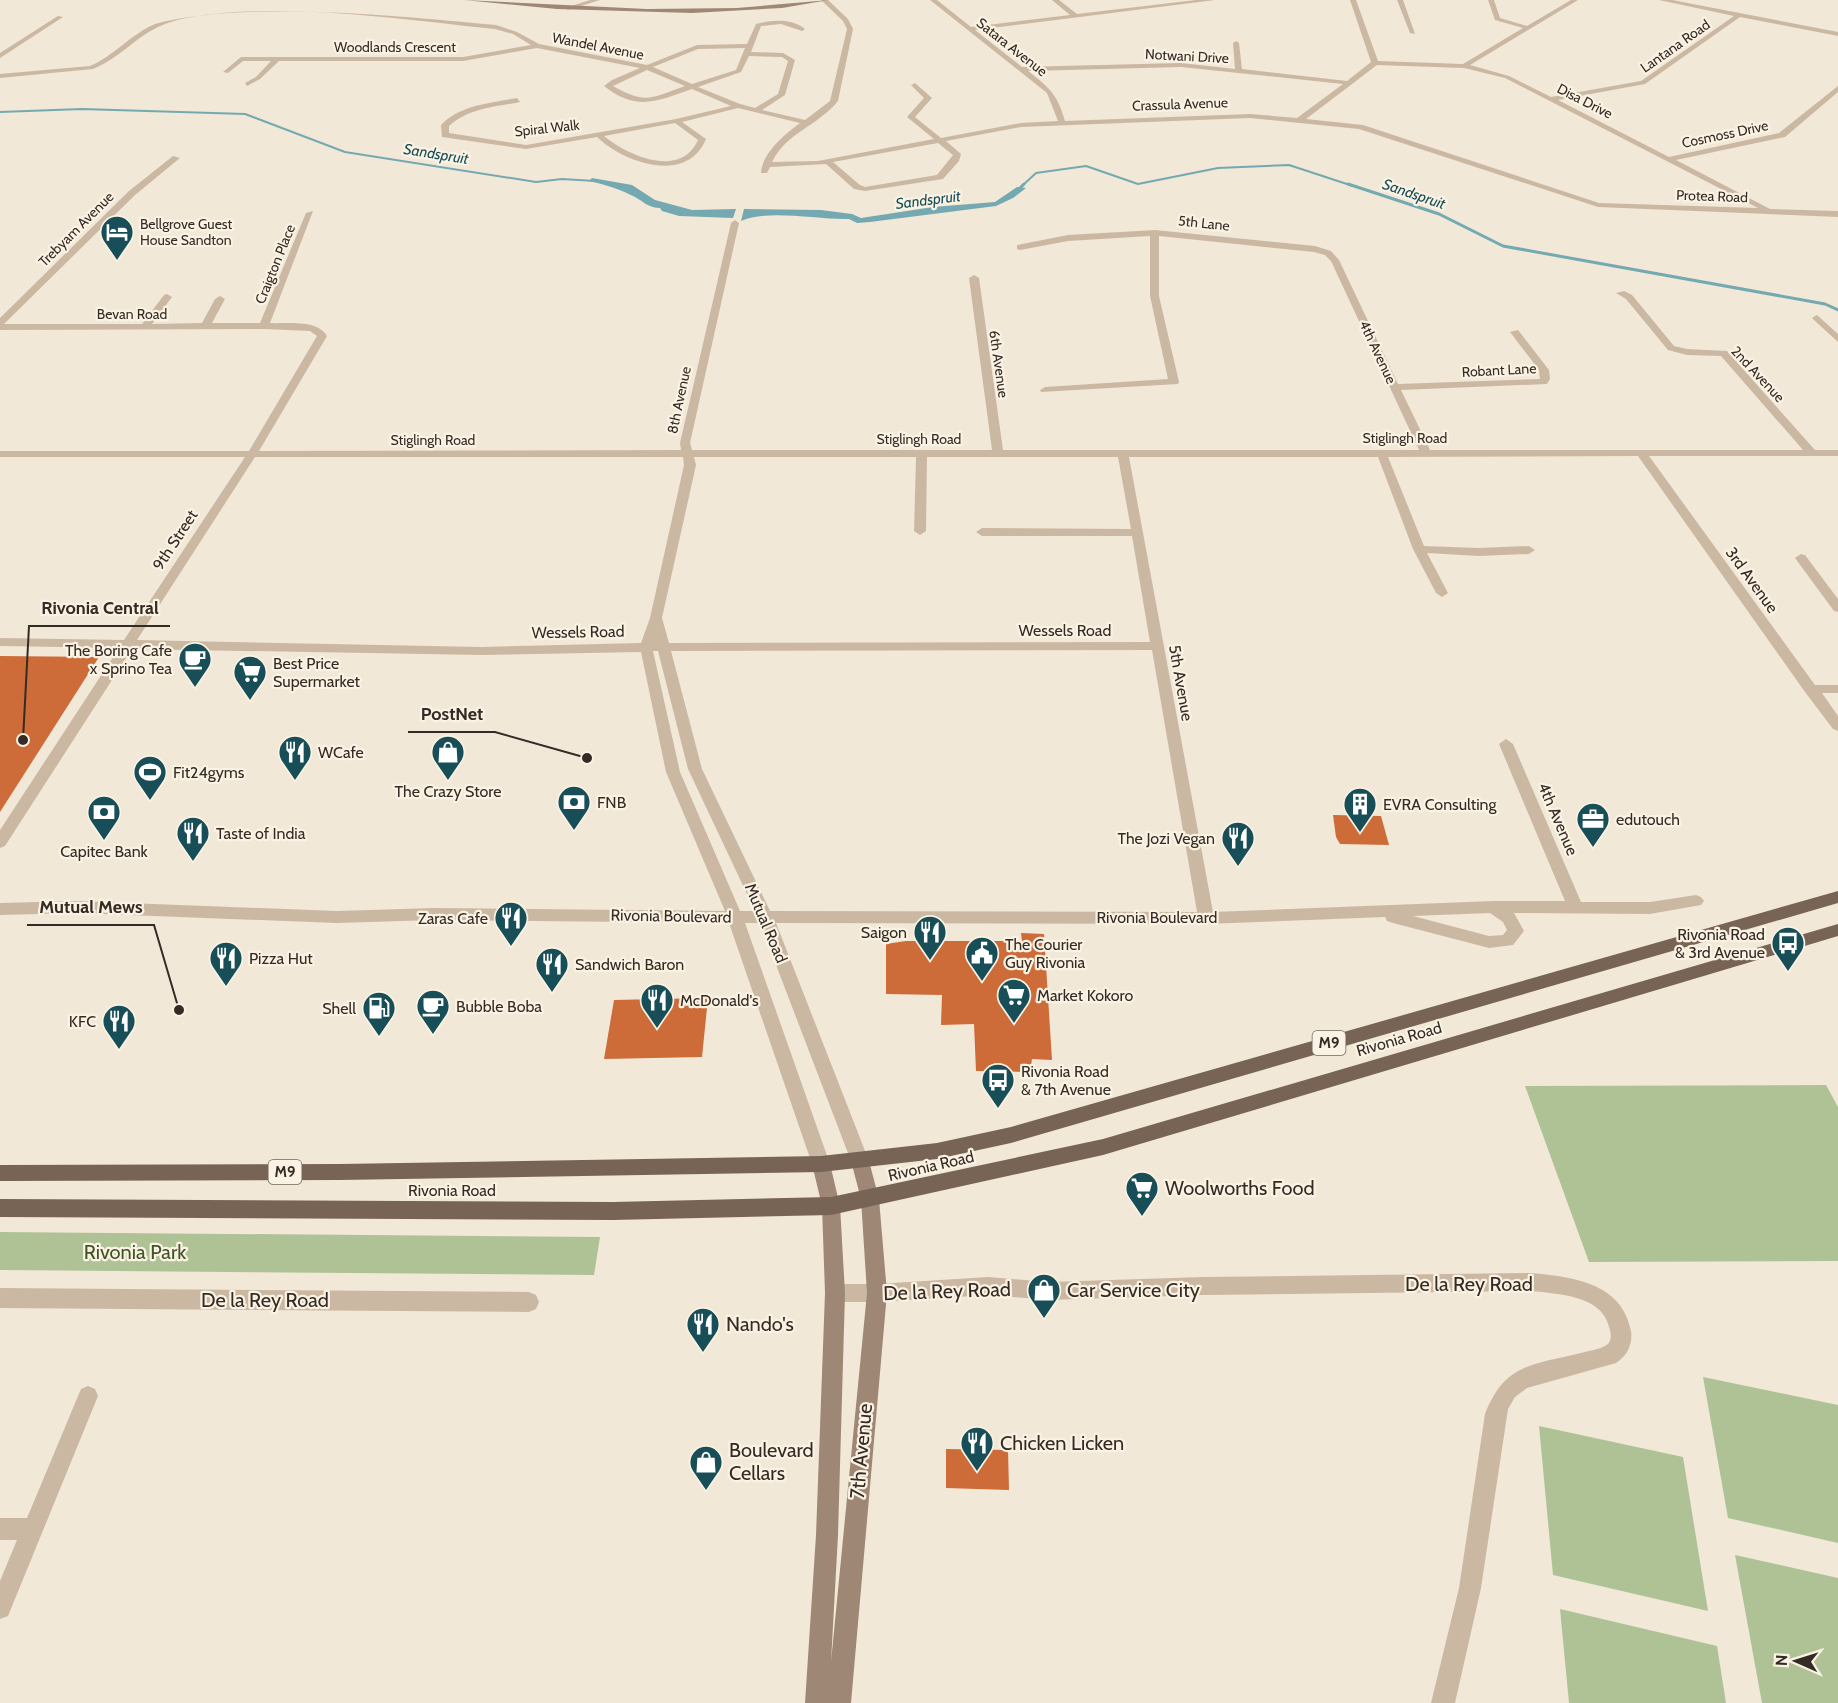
<svg xmlns="http://www.w3.org/2000/svg" width="1838" height="1703" font-family="Cabin,sans-serif">
<style>
.green{fill:#afc296}
.water{fill:#74a9b1}
.lines{fill:none;stroke-linecap:round;stroke-linejoin:round}
.stream-far1{stroke:#74a9b1;stroke-width:2}
.stream{stroke:#74a9b1;stroke-width:3}
.building{fill:#cd6b39}
.street{fill:#cbb8a2;fill-rule:evenodd}
.secondary{fill:#9e8774;fill-rule:evenodd}
.primary{fill:#786455;fill-rule:evenodd}
.labels{text-anchor:middle;dominant-baseline:central;stroke-width:4.5;stroke-linejoin:round;paint-order:stroke}
.far-street-label{font-size:14px;fill:#352b25;stroke:#faf2e3}
.far-poi-label{font-size:14px;fill:#352b25;stroke:#faf2e3;text-anchor:start}
.far-water-label{font-size:15px;font-style:italic;fill:#184e58;stroke:#faf2e3}
.shield{fill:#faf2e3;stroke:#70675e;stroke-width:1.5}
.shield-label{font-size:15px;font-weight:bold;fill:#352b25}
.street-label{font-size:16px;fill:#352b25;stroke:#faf2e3}
.poi-label{font-size:16px;fill:#352b25;stroke:#faf2e3;text-anchor:start}
.near-poi-label{font-size:20px;fill:#352b25;stroke:#faf2e3;text-anchor:start}
.near-park-label{font-size:20px;fill:#405427;stroke:#faf2e3}
.near-street-label{font-size:20px;fill:#352b25;stroke:#faf2e3}
.leader{fill:none;stroke:#352b25;stroke-width:2}
.callout-dot{fill:#352b25;stroke:#faf2e3;stroke-width:2}
.callout-label{font-size:18px;text-anchor:middle;font-weight:bold;fill:#352b25;stroke:#faf2e3;stroke-width:4.5;stroke-linejoin:round;paint-order:stroke}
</style>
<rect width="100%" height="100%" fill="#f2e8d7"/>
<!-- green -->
<g class="green">
<path d="M1826,1085L1838,1107V1261L1589,1262L1525,1086Z"/>
<path d="M0,1232L600,1237L594,1275L0,1270Z"/>
<path d="M1703,1377L1838,1405V1543L1728,1518Z"/>
<path d="M1539,1426L1683,1457L1708,1611L1553,1575Z"/>
<path d="M1735,1555L1838,1578V1703H1762Z"/>
<path d="M1560,1609L1717,1646L1726,1703H1569Z"/>
</g>
<!-- water -->
<g class="water">
<path d="M592,178L632,185L655,200L692,210L736,209L733,218L679,216L662,211L660,208C649,208 644,202 635,197C620,189 606,185 589,181Z"/>
<path d="M1017,187L1026,188L1013,198L996,206L870,222L857,223L849,219C818,220 768,209 741,221L744,209L821,210L852,214L861,218L933,207L995,202Z"/>
</g>
<g class="lines">
<!-- stream-far1 -->
<g class="stream-far1">
<path d="M0,112L82,109L245,114L345,152L536,182L562,179L595,181"/>
<path d="M1022,186L1036,173L1086,166L1138,184L1218,168L1289,165L1353,186"/>
</g>
<!-- stream -->
<g class="stream">
<path d="M1348,184L1439,214L1503,246L1825,304L1838,310"/>
<path d="M1016,192L1024,184"/>
</g>
</g>
<!-- building -->
<g class="building">
<path d="M0,656L99,657L0,812Z"/>
<path d="M1333,815L1381,816L1389,845L1340,844L1336,837Z"/>
<path d="M1021,933L1044,934L1052,1060L1032,1059L1030,1072L976,1071L974,1024L941,1025L942,995L886,994V944L906,941H1022Z"/>
<path d="M708,998L702,1057L604,1059L614,1000Z"/>
<path d="M946,1449L1008,1450L1009,1490L946,1488Z"/>
</g>
<g class="lines">
<!-- street -->
<g class="street">
<path d="M590,0H600L568,10L565,8Z"/>
<path d="M821,0H828L848,19L853,29L838,101C818,126 787,132 772,162L818,161L934,139L907,117L924,98L911,85L915,83L932,98L915,117L941,138L1021,123L1058,121L1047,93L930,0H937L971,27L1070,15L1052,0H1059L1077,14L1196,0H1215L975,30L1022,67L1181,63L1235,69L1233,43L1236,41L1239,43L1242,69L1347,81L1371,62L1350,0H1356L1378,61L1463,64L1523,28L1495,20L1488,0H1494L1500,18L1527,26L1571,0H1578L1470,65L1509,76L1551,97L1641,81L1734,16L1659,0H1672L1838,32V36L1740,17L1645,84L1558,100L1669,157L1779,133L1838,86V92L1785,137L1676,160L1770,209L1838,211V217L1598,207L1359,129L1250,118L1021,127L946,141L961,154L959,161L943,179L865,191L854,189L826,164L770,167L767,173H761C762,153 785,134 800,123L738,108L682,122L706,139C687,185 624,163 597,137L526,149L442,137L441,125C460,105 491,103 517,98L520,102C495,107 469,108 449,126V133L526,145L676,119L731,106L692,89C657,101 637,112 604,86L612,80L640,68L537,48L463,61H279L260,79L247,86L245,83L256,77L271,61H243L228,73L223,72L241,57H463L531,45L513,34L495,29C409,20 322,7 235,12C209,14 182,16 158,27C135,38 118,59 93,69L0,78V74L90,66C114,56 131,34 155,24C242,0 402,16 496,25L517,32L539,44L647,65L697,45L747,44L756,24C773,20 791,18 805,29L802,31L781,24L761,26L751,52L783,53L795,60L785,95L762,110L805,120L830,101L847,29L843,21ZM745,48L736,70L692,84L653,67L698,49ZM749,56L782,57L788,61L778,94L755,108L740,104L698,87L741,72ZM1377,65L1464,68L1505,78L1758,208L1599,203L1363,125L1306,119ZM1181,67L1343,84L1297,118L1250,114L1065,121C1057,94 1050,88 1028,71ZM647,70L685,86C650,98 647,105 613,86ZM675,123L698,140C681,179 628,156 604,136ZM938,143L953,155L937,175L865,187L860,185L833,162Z"/>
<path d="M1397,0H1403L1415,34L1410,33Z"/>
<path d="M58,16L63,17L0,58V53Z"/>
<path d="M173,156L180,158L135,195L4,324H142L164,295L167,294L172,297L152,324L202,323L215,299L220,296L225,299L212,323H260L306,213L313,211L270,323C287,324 317,319 327,336L259,451L681,450L680,443L731,223L735,220L739,223L690,443L692,450H992L969,278L974,275L979,278L1003,450H1419L1331,261L1325,255L1314,252L1159,236V296L1179,382L1178,384L1041,392L1040,390L1045,387L1168,379L1150,296V236L1068,241L1020,250L1017,249V245L1068,235L1155,230L1315,246L1331,251L1339,260L1398,384L1540,379L1539,370L1510,332L1518,330L1549,370L1550,379L1547,384L1401,390L1430,450H1803L1721,356L1687,355L1668,350L1626,299L1616,293L1624,291L1632,295L1674,346L1687,349L1727,351L1815,450H1838V456H1649L1815,685H1838V693H1822L1838,716V731L1833,729L1805,692L1638,456L1388,457L1424,546L1479,548L1529,546L1535,550L1529,554L1479,556L1427,553L1448,593L1442,597L1436,593L1413,549L1378,457H1129L1213,912L1493,901H1565L1499,744L1506,739L1513,744L1581,902H1650L1696,895L1701,897L1704,901L1701,905L1650,914L1514,913L1524,931L1513,945L1489,948L1393,923L1387,921L1385,917L1206,924L776,923L869,1161L866,1167L860,1169L854,1167L851,1161L760,923H745L830,1164L827,1170L821,1172L815,1170L812,1164L729,923L435,920L337,923L77,913L0,915V903L77,901L337,911L435,908L725,911L666,772L641,652L481,655L132,649L5,846L0,848V830L119,648L0,646V638L124,640L245,457H0V451H249L317,336L310,331L264,329L0,330V318L129,191ZM255,457H683L684,465L650,618L641,643L481,647L137,640ZM694,457H916L914,531L920,535L926,531L927,457H1118L1131,529L982,528L976,532L982,536H1132L1150,642L669,643L662,618L696,465ZM1152,650L1197,912L770,911L702,769L671,651ZM653,651H658L688,769L755,911H740L680,772ZM1490,913L1503,922L1507,930L1503,935L1489,936L1413,916Z"/>
<path d="M1817,315L1838,334V342L1814,320L1812,318Z"/>
<path d="M1801,554L1805,555L1838,599V612L1834,611L1795,558Z"/>
<path d="M1532,1273C1573,1277 1622,1283 1631,1331C1633,1344 1627,1356 1616,1363L1527,1388L1515,1397L1508,1409L1481,1588L1455,1703H1431L1459,1588L1485,1414C1504,1365 1530,1365 1577,1354C1587,1351 1600,1350 1608,1344C1612,1339 1611,1333 1609,1327C1602,1295 1557,1294 1532,1291L1203,1295L1049,1300L988,1295L877,1302H835L828,1300L825,1293L828,1286L835,1284H877L988,1277L1049,1282L1203,1277Z"/>
<path d="M0,1288L529,1292L536,1295L539,1302L536,1309L529,1312L0,1308Z"/>
<path d="M88,1386L95,1389L98,1396L8,1616L0,1619V1581L17,1540H0V1518H27L81,1389Z"/>
</g>
<!-- secondary -->
<g class="secondary">
<path d="M464,0L647,9L737,8L829,0L782,8L692,13L557,9Z"/>
<path d="M860,1153L866,1155L869,1161L879,1199L887,1293L851,1703H805L816,1535L825,1293L822,1206L812,1164L815,1158L821,1156L827,1158L830,1164L840,1206L845,1293L838,1535L831,1662L867,1293L861,1199L851,1161L854,1155Z"/>
</g>
<!-- primary -->
<g class="primary">
<path d="M1838,891V903L1011,1143L937,1159L821,1172L340,1180L0,1181V1165L340,1164L821,1156L937,1143L1011,1127Z"/>
<path d="M1838,924V936L1103,1155L831,1215L613,1220L0,1217V1199L613,1202L831,1197L1103,1139Z"/>
</g>
</g>
<!-- icons -->
<defs>
<symbol id="hotel-pin" viewBox="-11 -11 22 30"><path d="M0 17L-7.5 6A9.5 9.5 0 1 1 7.5 6Z" fill="#184e58" stroke="#faf2e3"/><path d="M-6-4.5h1.5V1H6V5H4.5V3h-9V5H-6ZM-4 0a1.8 1.8 0 1 1 3.6 0ZM.5 0V-2.5h3Q6-2.5 6 0Z" fill="#fff"/></symbol>
<symbol id="cafe-pin" viewBox="-11 -11 22 30"><path d="M0 17L-7.5 6A9.5 9.5 0 1 1 7.5 6Z" fill="#184e58" stroke="#faf2e3"/><path d="M-5.5-4.5H6V0H3Q3 3.5 0 3.5H-2.5Q-5.5 3.5-5.5 0ZM3-3.2v2h1.7v-2ZM-6 4.5H4V6H-6Z" fill="#fff"/></symbol>
<symbol id="supermarket-pin" viewBox="-11 -11 22 30"><path d="M0 17L-7.5 6A9.5 9.5 0 1 1 7.5 6Z" fill="#184e58" stroke="#faf2e3"/><path d="M-6-5.5h2.5l.6 2H6L4.5 2H-2.5L-4.4-4H-6ZM-1.5 3.2a1.3 1.3 0 1 0 .1 0ZM3 3.2a1.3 1.3 0 1 0 .1 0Z" fill="#fff"/></symbol>
<symbol id="restaurant-pin" viewBox="-11 -11 22 30"><path d="M0 17L-7.5 6A9.5 9.5 0 1 1 7.5 6Z" fill="#184e58" stroke="#faf2e3"/><path d="M-5-6h1v4h1v-4h1v4h1v-4h1v5L-1.5 .5V6h-2V.5L-5-1ZM5-6V6H3V1.5H1.5Q1.5-4 5-6Z" fill="#fff"/></symbol>
<symbol id="shop-pin" viewBox="-11 -11 22 30"><path d="M0 17L-7.5 6A9.5 9.5 0 1 1 7.5 6Z" fill="#184e58" stroke="#faf2e3"/><path d="M-5-2.5h2.3a2.7 3.5 0 0 1 5.4 0H5L5.5 6h-11ZM-1.5-2.5h3a1.5 2.3 0 0 0-3 0Z" fill="#fff"/></symbol>
<symbol id="stadium-pin" viewBox="-11 -11 22 30"><path d="M0 17L-7.5 6A9.5 9.5 0 1 1 7.5 6Z" fill="#184e58" stroke="#faf2e3"/><path d="M0-5a6.5 5 0 1 0 0 10a6.5 5 0 1 0 0-10ZM-3.5-1.8h7v3.6h-7Z" fill="#fff"/></symbol>
<symbol id="bank-pin" viewBox="-11 -11 22 30"><path d="M0 17L-7.5 6A9.5 9.5 0 1 1 7.5 6Z" fill="#184e58" stroke="#faf2e3"/><path d="M-6-4H6V4H-6ZM0-2.3a2.3 2.3 0 1 0 0 4.6a2.3 2.3 0 1 0 0-4.6Z" fill="#fff"/></symbol>
<symbol id="building-pin" viewBox="-11 -11 22 30"><path d="M0 17L-7.5 6A9.5 9.5 0 1 1 7.5 6Z" fill="#184e58" stroke="#faf2e3"/><path d="M-4-6H4V6H1V3H-1V6H-4ZM-2.5-4.3h1.7v1.8h-1.7ZM.8-4.3h1.7v1.8H.8ZM-2.5-1h1.7V.8h-1.7ZM.8-1h1.7V.8H.8Z" fill="#fff"/></symbol>
<symbol id="office-pin" viewBox="-11 -11 22 30"><path d="M0 17L-7.5 6A9.5 9.5 0 1 1 7.5 6Z" fill="#184e58" stroke="#faf2e3"/><path d="M-6-3h4V-5.5h4V-3h4V5H-6ZM-1-4.5V-3h2v-1.5ZM-6 0V1H6V0Z" fill="#fff"/></symbol>
<symbol id="bus-pin" viewBox="-11 -11 22 30"><path d="M0 17L-7.5 6A9.5 9.5 0 1 1 7.5 6Z" fill="#184e58" stroke="#faf2e3"/><path d="M-5-6H5V4H4V6H2V4H-2V6H-4V4H-5ZM-3.5-4V0h7V-4ZM-3.5 1.2v1.5H-2V1.2ZM2 1.2v1.5H3.5V1.2Z" fill="#fff"/></symbol>
<symbol id="civic-pin" viewBox="-11 -11 22 30"><path d="M0 17L-7.5 6A9.5 9.5 0 1 1 7.5 6Z" fill="#184e58" stroke="#faf2e3"/><path d="M-.6-6.5H3V-4.5H.6V-3L4-1V1h2V6H-6V1h2V-1L-.6-3ZM-1.2 2.5V6h2.4V2.5Z" fill="#fff"/></symbol>
<symbol id="fuel-pin" viewBox="-11 -11 22 30"><path d="M0 17L-7.5 6A9.5 9.5 0 1 1 7.5 6Z" fill="#184e58" stroke="#faf2e3"/><path d="M-5.5-6h7V0h2V4h1.3V-2.5L3-4.5l.8-.8L6-3V5H2.5V1h-1V6h-7ZM-4.2-4.7v3.2H.2V-4.7Z" fill="#fff"/></symbol>
</defs>
<g fill-rule="evenodd">
<use href="#hotel-pin" x="98" y="213" width="38" height="52"/>
<use href="#cafe-pin" x="176" y="640" width="38" height="52"/>
<use href="#supermarket-pin" x="231" y="653" width="38" height="52"/>
<use href="#restaurant-pin" x="276" y="733" width="38" height="52"/>
<use href="#shop-pin" x="429" y="733" width="38" height="52"/>
<use href="#stadium-pin" x="131" y="753" width="38" height="52"/>
<use href="#bank-pin" x="555" y="783" width="38" height="52"/>
<use href="#building-pin" x="1341" y="785" width="38" height="52"/>
<use href="#bank-pin" x="85" y="793" width="38" height="52"/>
<use href="#office-pin" x="1574" y="800" width="38" height="52"/>
<use href="#restaurant-pin" x="174" y="814" width="38" height="52"/>
<use href="#restaurant-pin" x="1219" y="819" width="38" height="52"/>
<use href="#restaurant-pin" x="492" y="899" width="38" height="52"/>
<use href="#restaurant-pin" x="911" y="913" width="38" height="52"/>
<use href="#bus-pin" x="1769" y="924" width="38" height="52"/>
<use href="#civic-pin" x="963" y="934" width="38" height="52"/>
<use href="#restaurant-pin" x="207" y="939" width="38" height="52"/>
<use href="#restaurant-pin" x="533" y="945" width="38" height="52"/>
<use href="#supermarket-pin" x="995" y="976" width="38" height="52"/>
<use href="#restaurant-pin" x="638" y="981" width="38" height="52"/>
<use href="#cafe-pin" x="414" y="987" width="38" height="52"/>
<use href="#fuel-pin" x="360" y="989" width="38" height="52"/>
<use href="#restaurant-pin" x="100" y="1002" width="38" height="52"/>
<use href="#bus-pin" x="979" y="1061" width="38" height="52"/>
<use href="#supermarket-pin" x="1123" y="1169" width="38" height="52"/>
<use href="#shop-pin" x="1025" y="1271" width="38" height="52"/>
<use href="#restaurant-pin" x="684" y="1305" width="38" height="52"/>
<use href="#restaurant-pin" x="958" y="1424" width="38" height="52"/>
<use href="#shop-pin" x="687" y="1443" width="38" height="52"/>
</g>
<g class="labels">
<!-- far-street labels -->
<g class="far-street-label">
<text transform="translate(598 46) rotate(11)">Wandel Avenue</text>
<text transform="translate(1675 46) rotate(-35)">Lantana Road</text>
<text x="395" y="47">Woodlands Crescent</text>
<text transform="translate(1012 47) rotate(38)">Satara Avenue</text>
<text transform="translate(1187 56) rotate(3)">Notwani Drive</text>
<text transform="translate(1585 101) rotate(27)">Disa Drive</text>
<text transform="translate(1180 104) rotate(-2)">Crassula Avenue</text>
<text transform="translate(547 128) rotate(-6)">Spiral Walk</text>
<text transform="translate(1725 134) rotate(-12)">Cosmoss Drive</text>
<text transform="translate(1712 196) rotate(2)">Protea Road</text>
<text transform="translate(1204 223) rotate(6)">5th Lane</text>
<text transform="translate(76 229) rotate(-45)">Trebyam Avenue</text>
<text transform="translate(275 264) rotate(-68)">Craigton Place</text>
<text x="132" y="314">Bevan Road</text>
<text transform="translate(1378 352) rotate(65)">4th Avenue</text>
<text transform="translate(999 364) rotate(82)">6th Avenue</text>
<text transform="translate(1499 370) rotate(-3)">Robant Lane</text>
<text transform="translate(1758 374) rotate(47)">2nd Avenue</text>
<text transform="translate(679 400) rotate(-78)">8th Avenue</text>
<text x="1405" y="438">Stiglingh Road</text>
<text x="919" y="439">Stiglingh Road</text>
<text x="433" y="440">Stiglingh Road</text>
</g>
<!-- far-poi labels -->
<g class="far-poi-label">
<text x="140" y="224">Bellgrove Guest<tspan x="140" dy="16">House Sandton</tspan></text>
</g>
<!-- far-water labels -->
<g class="far-water-label">
<text transform="translate(436 154) rotate(9)">Sandspruit</text>
<text transform="translate(1414 194) rotate(19)">Sandspruit</text>
<text transform="translate(928 200) rotate(-7)">Sandspruit</text>
</g>
<!-- shield labels -->
<g class="shield">
<rect x="1312.5" y="1031" width="33" height="24" rx="4.5"/>
<rect x="268.5" y="1160" width="33" height="24" rx="4.5"/>
</g>
<g class="shield-label">
<text x="1329" y="1043">M9</text>
<text x="285" y="1172">M9</text>
</g>
<!-- street labels -->
<g class="street-label">
<text transform="translate(175 540) rotate(-57)">9th Street</text>
<text transform="translate(1752 580) rotate(54)">3rd Avenue</text>
<text x="1065" y="630">Wessels Road</text>
<text transform="translate(578 632) rotate(-1)">Wessels Road</text>
<text transform="translate(1181 683) rotate(80)">5th Avenue</text>
<text transform="translate(1558 819) rotate(67)">4th Avenue</text>
<text transform="translate(671 916) rotate(1)">Rivonia Boulevard</text>
<text x="1157" y="917">Rivonia Boulevard</text>
<text transform="translate(766 923) rotate(67)">Mutual Road</text>
<text transform="translate(1399 1039) rotate(-16)">Rivonia Road</text>
<text transform="translate(931 1166) rotate(-13)">Rivonia Road</text>
<text x="452" y="1190">Rivonia Road</text>
</g>
<!-- poi labels -->
<g class="poi-label">
<text x="172" y="650" text-anchor="end">The Boring Cafe<tspan x="172" dy="18">x Sprino Tea</tspan></text>
<text x="273" y="663">Best Price<tspan x="273" dy="18">Supermarket</tspan></text>
<text x="318" y="752">WCafe</text>
<text x="173" y="772">Fit24gyms</text>
<text x="448" y="791" text-anchor="middle">The Crazy Store</text>
<text x="597" y="802">FNB</text>
<text x="1383" y="804">EVRA Consulting</text>
<text x="1616" y="819">edutouch</text>
<text x="216" y="833">Taste of India</text>
<text x="1215" y="838" text-anchor="end">The Jozi Vegan</text>
<text x="104" y="851" text-anchor="middle">Capitec Bank</text>
<text x="488" y="918" text-anchor="end">Zaras Cafe</text>
<text x="907" y="932" text-anchor="end">Saigon</text>
<text x="1765" y="934" text-anchor="end">Rivonia Road<tspan x="1765" dy="18">&amp; 3rd Avenue</tspan></text>
<text x="1005" y="944">The Courier<tspan x="1005" dy="18">Guy Rivonia</tspan></text>
<text x="249" y="958">Pizza Hut</text>
<text x="575" y="964">Sandwich Baron</text>
<text x="1037" y="995">Market Kokoro</text>
<text x="680" y="1000">McDonald's</text>
<text x="456" y="1006">Bubble Boba</text>
<text x="356" y="1008" text-anchor="end">Shell</text>
<text x="96" y="1021" text-anchor="end">KFC</text>
<text x="1021" y="1071">Rivonia Road<tspan x="1021" dy="18">&amp; 7th Avenue</tspan></text>
</g>
<!-- near-poi labels -->
<g class="near-poi-label">
<text x="1165" y="1188">Woolworths Food</text>
<text x="1067" y="1290">Car Service City</text>
<text x="726" y="1324">Nando's</text>
<text x="1000" y="1443">Chicken Licken</text>
<text x="729" y="1450">Boulevard<tspan x="729" dy="23">Cellars</tspan></text>
</g>
<!-- near-park labels -->
<g class="near-park-label">
<text x="135" y="1252">Rivonia Park</text>
</g>
<!-- near-street labels -->
<g class="near-street-label">
<text x="1469" y="1284">De la Rey Road</text>
<text transform="translate(947 1291) rotate(-2)">De la Rey Road</text>
<text x="265" y="1300">De la Rey Road</text>
<text transform="translate(861 1451) rotate(-85)">7th Avenue</text>
</g>
</g>
<!-- callouts -->
<path class="leader" d="M23 740L29 626H170M587 758L495 732H408M179 1010L154 925H27"/>
<g class="callout-dot">
<circle cx="23" cy="740" r="6"/>
<circle cx="587" cy="758" r="6"/>
<circle cx="179" cy="1010" r="6"/>
</g>
<g class="callout-label">
<text x="100" y="614">Rivonia Central</text>
<text x="452" y="720">PostNet</text>
<text x="91" y="913">Mutual Mews</text>
</g>
<!-- north arrow -->
<g transform="translate(1796 1661) rotate(273)" stroke="#faf2e3" stroke-width="4.5" paint-order="stroke">
<path d="M0-4.5L10 22L0 15L-10 22Z" fill="#352b25"/>
<text y="-9" font-size="16" font-weight="bold" text-anchor="middle" fill="#352b25">N</text>
</g>
</svg>
